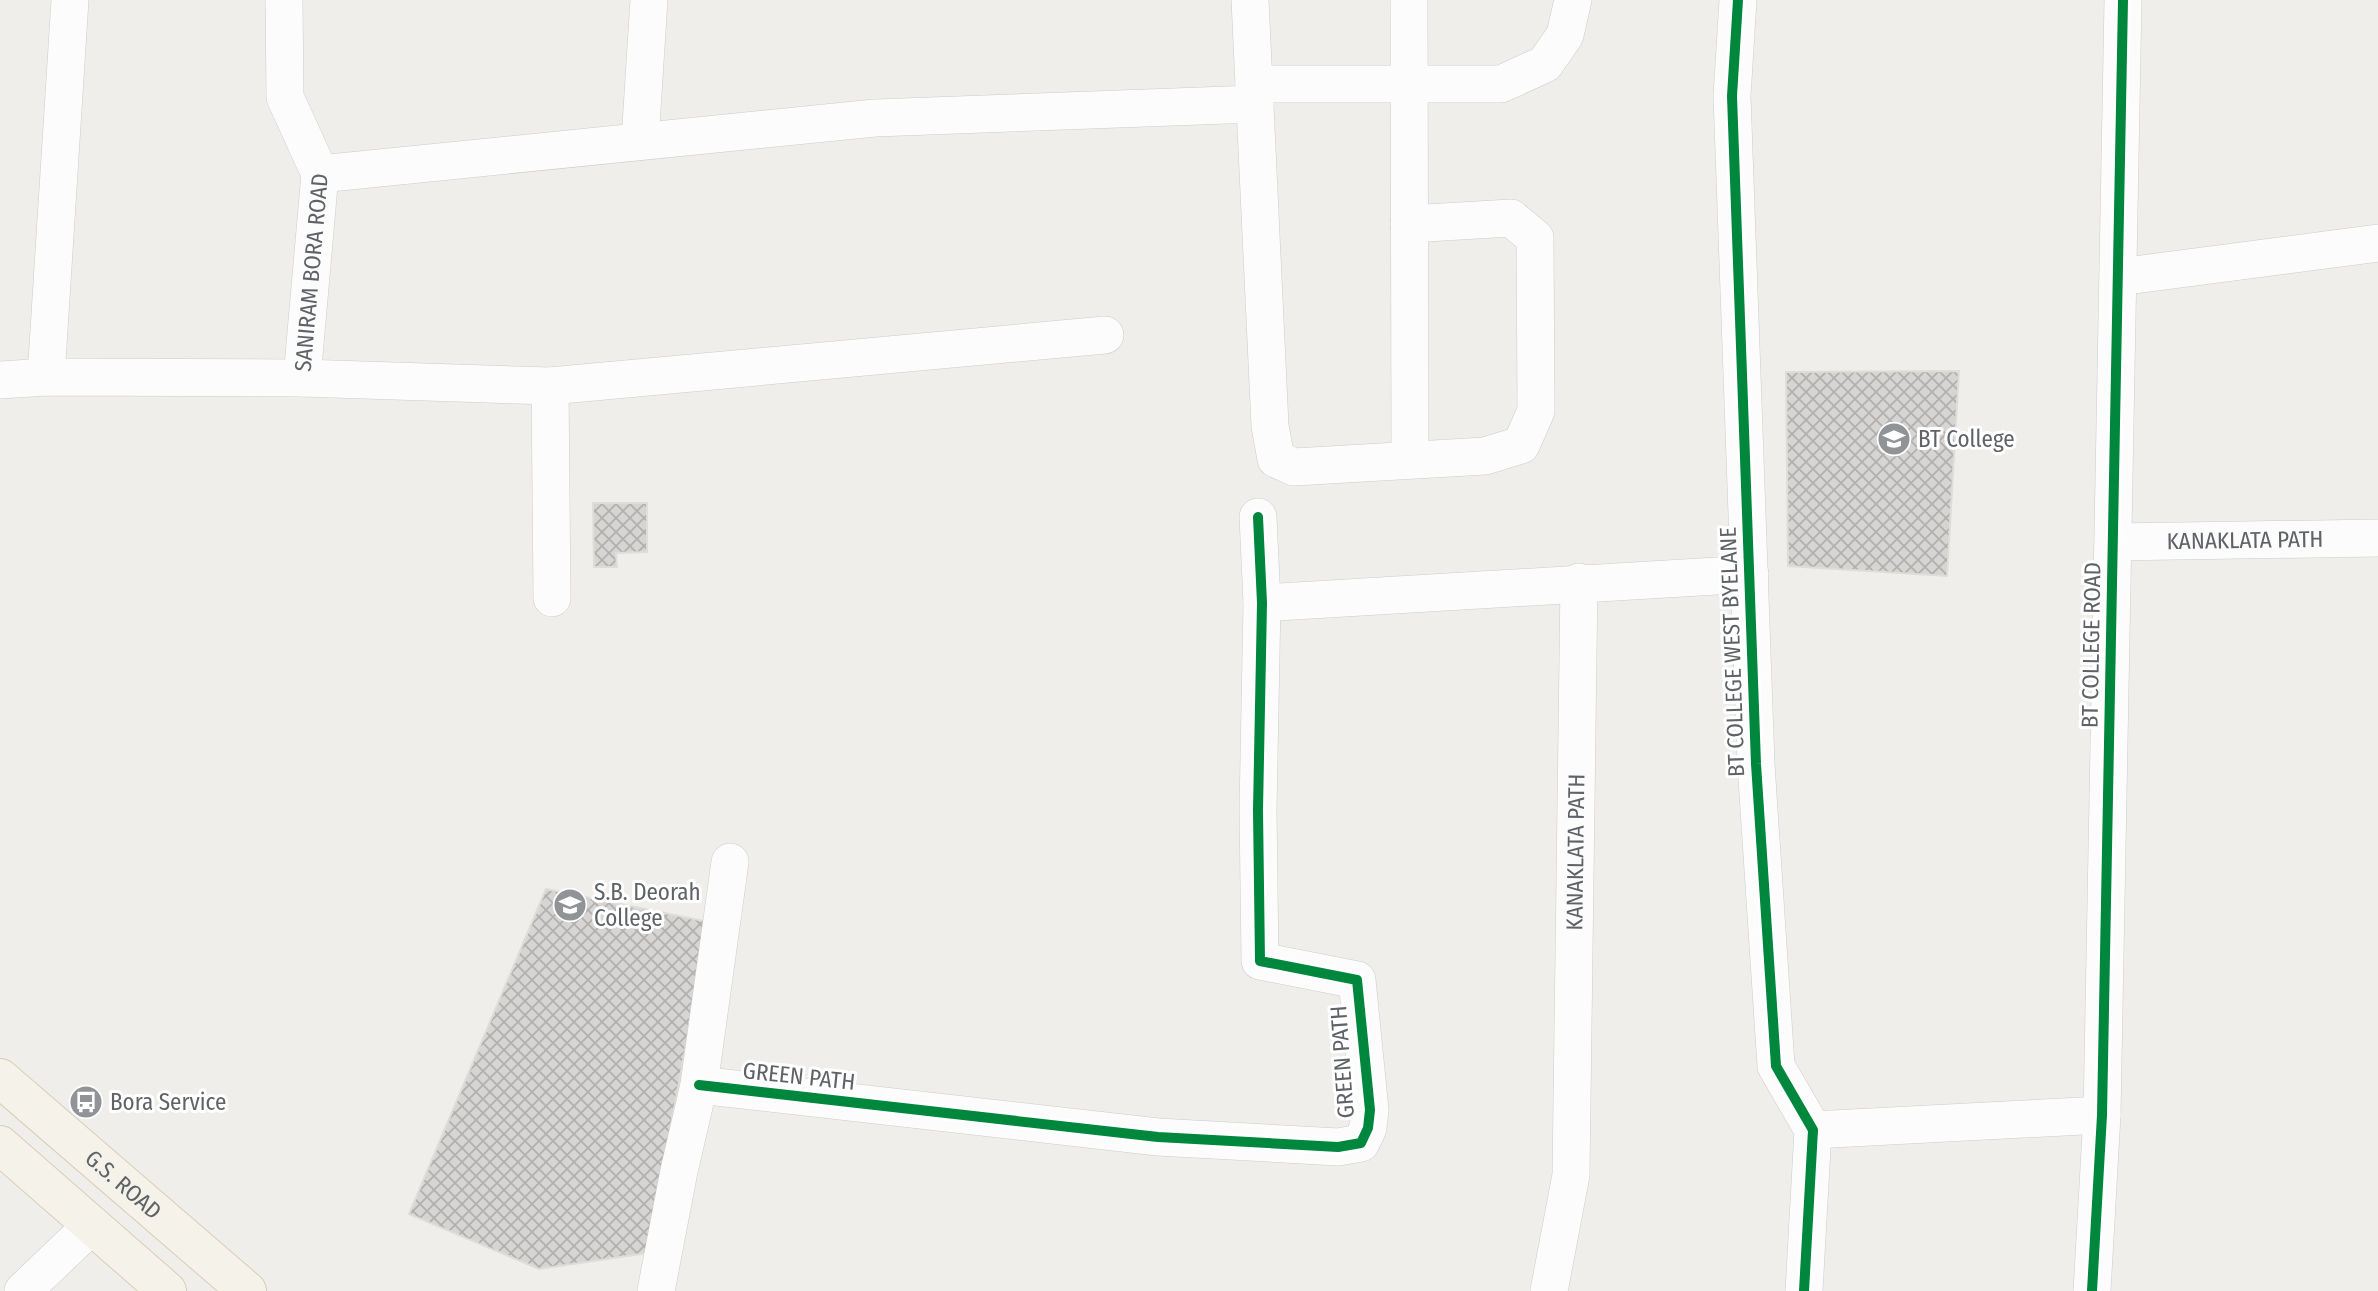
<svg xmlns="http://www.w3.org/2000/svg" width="2378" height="1291" font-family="'Fira Sans Condensed',sans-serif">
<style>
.building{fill:url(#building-cross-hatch);stroke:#deddd9;stroke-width:2}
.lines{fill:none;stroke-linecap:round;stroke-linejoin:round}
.minor-casing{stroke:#cbcccc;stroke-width:38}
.major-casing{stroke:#d7ceb8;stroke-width:40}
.minor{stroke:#fdfcfc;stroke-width:37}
.major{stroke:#f4f2e9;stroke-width:38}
.cycleway-casing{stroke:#fff;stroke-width:15}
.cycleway{stroke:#00873e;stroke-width:10}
.labels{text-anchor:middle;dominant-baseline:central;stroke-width:6;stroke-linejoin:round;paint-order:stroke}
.street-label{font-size:23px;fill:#5f6368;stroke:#fff}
.poi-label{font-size:23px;fill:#5f6368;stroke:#fff;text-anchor:start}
</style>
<defs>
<pattern id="building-cross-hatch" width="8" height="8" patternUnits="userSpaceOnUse" patternTransform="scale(1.75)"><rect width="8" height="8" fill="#d6d5d3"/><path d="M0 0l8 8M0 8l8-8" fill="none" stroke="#b1b0af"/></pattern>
</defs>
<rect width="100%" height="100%" fill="#efeeea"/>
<!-- building -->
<g class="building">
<path d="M1959,371L1947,576L1788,566L1786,372Z"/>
<path d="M593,503H647V552L616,553L617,567H594Z"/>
<path d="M546,889L709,922L647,1253L539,1269L409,1214Z"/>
</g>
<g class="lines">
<defs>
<g id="minor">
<path d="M1250,0L1270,426L1276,459L1294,467L1485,456L1521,445L1536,411L1535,238L1511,218L1409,224"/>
<path d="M1409,0L1410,460"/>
<path d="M1738,0L1732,96L1756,764L1776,1066L1813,1130L1804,1291"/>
<path d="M1254,84H1501L1545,64L1565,35L1573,0"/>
<path d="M640,141L649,0"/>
<path d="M320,174L875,118L1255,104"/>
<path d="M2119,277L2378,243"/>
<path d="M46,377L70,0"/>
<path d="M302,378L550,386L1105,335"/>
<path id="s1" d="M0,380L46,377L302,378L320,174L285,97L284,0"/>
<path d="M550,386L552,598"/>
<path id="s2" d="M2114,542L2378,538"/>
<path d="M1262,603L1750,574"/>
<path d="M699,1085L1158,1137L1338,1147L1361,1143L1368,1128L1370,1110L1357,980L1260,961L1258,810L1262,603L1258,517"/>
<path d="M1813,1130L2102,1115"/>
<path d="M23,1291L92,1225"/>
<path d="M656,1291L679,1171L699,1085L730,862"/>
<path id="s3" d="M1549,1291L1571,1175L1579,582"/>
<path d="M2092,1291L2102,1115L2123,0"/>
</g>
<g id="major">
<path id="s4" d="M0,1078L247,1291"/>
<path d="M0,1145L167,1291"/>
</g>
</defs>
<!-- minor casing -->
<use href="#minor" class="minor-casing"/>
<!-- major casing -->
<use href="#major" class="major-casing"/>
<!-- minor -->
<use href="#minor" class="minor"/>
<!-- major -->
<use href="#major" class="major"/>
<defs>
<g id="cycleway">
<path d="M1738,0L1732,96L1756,764L1776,1066L1813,1130L1804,1291"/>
<path d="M699,1085L1158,1137L1338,1147L1361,1143L1368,1128L1370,1110L1357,980L1260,961L1258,810L1262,603L1258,517"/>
<path d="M2092,1291L2102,1115L2123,0"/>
</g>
</defs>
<!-- cycleway casing -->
<use href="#cycleway" class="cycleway-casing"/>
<!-- cycleway -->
<use href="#cycleway" class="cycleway"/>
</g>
<!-- icons -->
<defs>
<symbol id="university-disc" viewBox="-11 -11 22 22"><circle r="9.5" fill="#919496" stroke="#fff"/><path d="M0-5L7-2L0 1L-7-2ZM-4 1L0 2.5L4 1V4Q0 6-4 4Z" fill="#fff"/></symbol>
<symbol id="bus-disc" viewBox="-11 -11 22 22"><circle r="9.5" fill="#919496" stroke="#fff"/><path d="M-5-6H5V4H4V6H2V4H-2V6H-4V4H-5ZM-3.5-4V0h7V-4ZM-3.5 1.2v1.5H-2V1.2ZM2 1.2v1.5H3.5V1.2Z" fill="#fff"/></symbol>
</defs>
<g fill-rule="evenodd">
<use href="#university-disc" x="1875" y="420" width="38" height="38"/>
<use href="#university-disc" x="551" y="886" width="38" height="38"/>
<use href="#bus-disc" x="67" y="1083" width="38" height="38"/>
</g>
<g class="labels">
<!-- street labels -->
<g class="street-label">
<text stroke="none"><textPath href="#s1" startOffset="408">SANIRAM BORA ROAD</textPath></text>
<text stroke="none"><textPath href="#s2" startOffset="131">KANAKLATA PATH</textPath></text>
<text transform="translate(2091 645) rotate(-89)">BT COLLEGE ROAD</text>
<text transform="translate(1732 652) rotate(-92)">BT COLLEGE WEST BYELANE</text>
<text stroke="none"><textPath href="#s3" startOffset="441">KANAKLATA PATH</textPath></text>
<text transform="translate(1342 1062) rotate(-94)">GREEN PATH</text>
<text transform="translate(799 1076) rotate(6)">GREEN PATH</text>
<text stroke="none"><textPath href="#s4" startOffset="163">G.S. ROAD</textPath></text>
</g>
<!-- poi labels -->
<g class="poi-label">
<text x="1918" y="439">BT College</text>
<text x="594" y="892">S.B. Deorah<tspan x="594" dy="26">College</tspan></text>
<text x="110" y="1102">Bora Service</text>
</g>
</g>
</svg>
